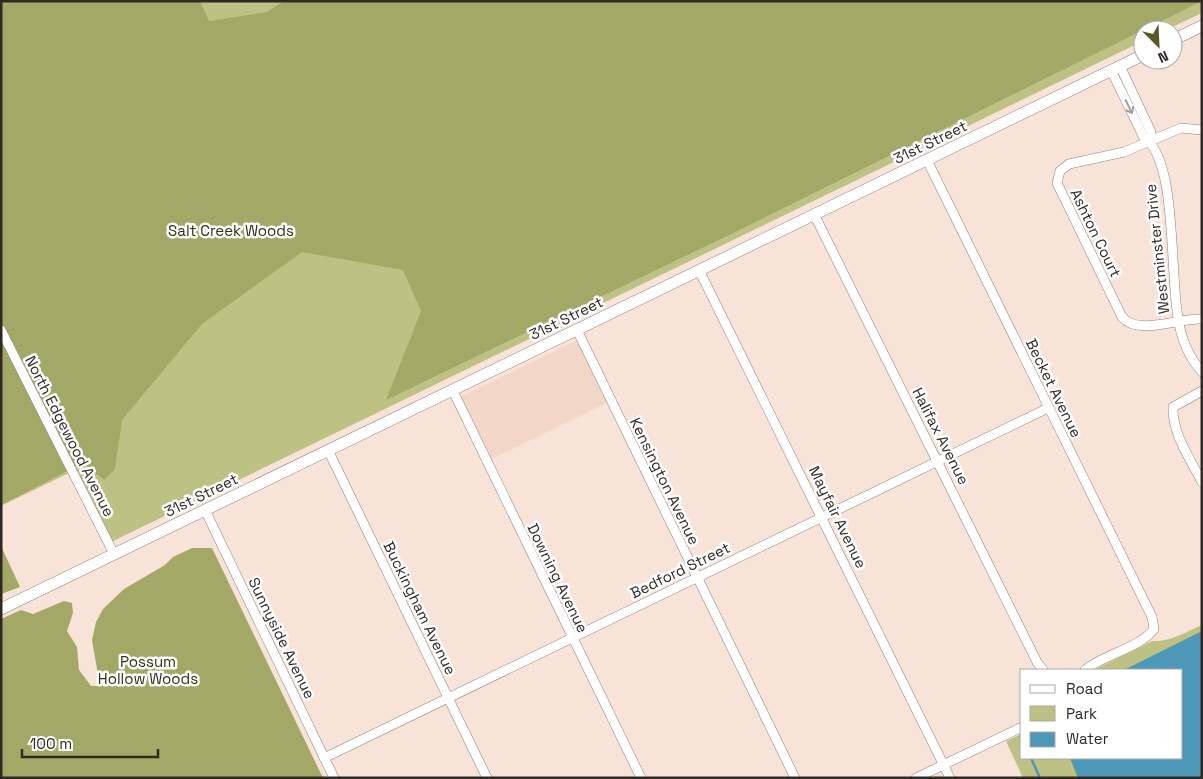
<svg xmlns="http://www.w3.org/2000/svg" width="1203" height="779" font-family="'Space Grotesk',sans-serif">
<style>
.built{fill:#f2d6c8}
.green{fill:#bdc184}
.forest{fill:#a4a867}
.water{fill:#4d97b7}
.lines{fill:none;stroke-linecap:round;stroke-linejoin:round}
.stream{stroke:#4d97b7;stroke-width:2.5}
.minor-casing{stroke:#958278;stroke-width:10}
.secondary-casing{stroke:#958278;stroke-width:12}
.minor{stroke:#fff;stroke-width:9}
.secondary{stroke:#fff;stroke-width:11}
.oneway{stroke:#a19e9c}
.labels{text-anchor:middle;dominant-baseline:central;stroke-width:5;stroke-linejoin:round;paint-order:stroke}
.street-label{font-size:15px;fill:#2f2824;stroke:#fff}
.park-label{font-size:15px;fill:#2e3012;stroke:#fff}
</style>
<rect width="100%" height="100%" fill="#f8e3d9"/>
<!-- built -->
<path class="built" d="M582,338L612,400L486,462L456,399Z"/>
<!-- green -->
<g class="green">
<path d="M1,1H1202V13L1166,30H1143V41L109,543L73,471L1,506Z"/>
<path d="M1202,625V778H1023L1006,741L1022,734V758H1182V670H1094L1152,641C1170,642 1186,632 1202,625Z"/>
</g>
<!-- forest -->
<g class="forest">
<path d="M1,1H200L209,21L267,12L284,1H1202L727,236L386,400L421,311L403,270L302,252L202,324L122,420L115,469L104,480L83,463L1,505Z"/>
<path d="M1,546L20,587L1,594Z"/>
<path d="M192,548H212L323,778H1V619L21,610L33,614L64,601L72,603L73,613L67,631L77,647L79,670L91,686H100L92,640L96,622L103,609L124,589L165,565L173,557Z"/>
</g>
<!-- water -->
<path class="water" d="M1202,631V778H1078L1070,758H1182V670H1124Z"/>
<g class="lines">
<!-- stream -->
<g class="stream">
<path d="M1020,736L1022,739"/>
<path d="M1031,758L1040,778"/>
</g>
<defs>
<g id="minor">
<path d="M1120,66L1151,132L1150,141"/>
<path d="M1111,70L1143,136C1182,163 1166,292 1183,339C1187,351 1194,363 1202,372"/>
<path d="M1202,130L1181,128L1124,152L1069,164L1060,171L1057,183L1122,317C1138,336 1178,318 1202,319"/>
<path d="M927,160L1152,617L1154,629C1140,648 1104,654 1085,670"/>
<path d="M814,214L1037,662L1043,670"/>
<path d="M699,270L950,778"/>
<path d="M1,330L114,554"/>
<path d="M577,330L795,778"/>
<path d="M452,389L641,778"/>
<path d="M1202,391L1173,407C1172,433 1190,459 1202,482"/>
<path d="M328,450L487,778"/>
<path d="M205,510L334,778"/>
<path d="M324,758L1048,408"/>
<path d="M916,778L1022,727"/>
</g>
<g id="secondary">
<path d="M1173,40L1202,26"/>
<path d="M1,609L1143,55"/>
</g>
</defs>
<!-- minor casing -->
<use href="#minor" class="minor-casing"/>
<!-- secondary casing -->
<use href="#secondary" class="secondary-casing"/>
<!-- minor -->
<use href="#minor" class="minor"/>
<!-- secondary -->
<use href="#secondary" class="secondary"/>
</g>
<!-- one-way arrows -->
<defs><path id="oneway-shaft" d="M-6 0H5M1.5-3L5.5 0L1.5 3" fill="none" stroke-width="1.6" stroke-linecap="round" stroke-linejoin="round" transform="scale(1.25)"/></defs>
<use class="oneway" href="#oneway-shaft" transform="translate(1129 107) rotate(64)"/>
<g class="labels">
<!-- street labels -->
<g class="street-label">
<text transform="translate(930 142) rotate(-26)">31st Street</text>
<text transform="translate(1096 233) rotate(64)">Ashton Court</text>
<text transform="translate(1157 249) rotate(-96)">Westminster Drive</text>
<text transform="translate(566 318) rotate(-26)">31st Street</text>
<text transform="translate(1054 388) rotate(64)">Becket Avenue</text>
<text transform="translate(70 436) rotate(63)">North Edgewood Avenue</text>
<text transform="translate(941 436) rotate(63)">Halifax Avenue</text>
<text transform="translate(665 481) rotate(64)">Kensington Avenue</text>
<text transform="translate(201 495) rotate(-26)">31st Street</text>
<text transform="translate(838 517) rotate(64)">Mayfair Avenue</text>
<text transform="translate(680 570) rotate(-26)">Bedford Street</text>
<text transform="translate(558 578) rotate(64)">Downing Avenue</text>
<text transform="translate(420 608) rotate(64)">Buckingham Avenue</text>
<text transform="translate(282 638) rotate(64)">Sunnyside Avenue</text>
</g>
<!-- park labels -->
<g class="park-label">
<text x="231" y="230">Salt Creek Woods</text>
<text x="148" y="661">Possum<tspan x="148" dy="17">Hollow Woods</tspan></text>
</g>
</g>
<!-- border -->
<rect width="1203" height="779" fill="none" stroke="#2f2824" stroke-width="5"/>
<!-- legend -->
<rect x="1020" y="669" width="162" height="90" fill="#ffffff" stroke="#aca9a7"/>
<rect x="1030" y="685" width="25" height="8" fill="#ffffff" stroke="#aca9a7"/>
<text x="1066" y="694" font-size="15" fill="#2f2824">Road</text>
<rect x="1030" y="706" width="25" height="15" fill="#bdc184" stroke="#aca9a7"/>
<text x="1066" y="719" font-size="15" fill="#2f2824">Park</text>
<rect x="1030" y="732" width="25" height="15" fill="#4d97b7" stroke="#aca9a7"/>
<text x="1066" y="744" font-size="15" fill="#2f2824">Water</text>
<!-- north arrow -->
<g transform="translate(1158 45) rotate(156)"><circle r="24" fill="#ffffff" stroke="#aca9a7"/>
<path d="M0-4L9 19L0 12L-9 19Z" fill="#5a5926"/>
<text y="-8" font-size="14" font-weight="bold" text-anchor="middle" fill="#2f2824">N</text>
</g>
<!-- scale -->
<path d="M22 749v8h136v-8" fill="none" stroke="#2f2824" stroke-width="2.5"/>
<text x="30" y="749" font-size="15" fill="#2f2824" stroke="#ffffff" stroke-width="4" paint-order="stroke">100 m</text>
</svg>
